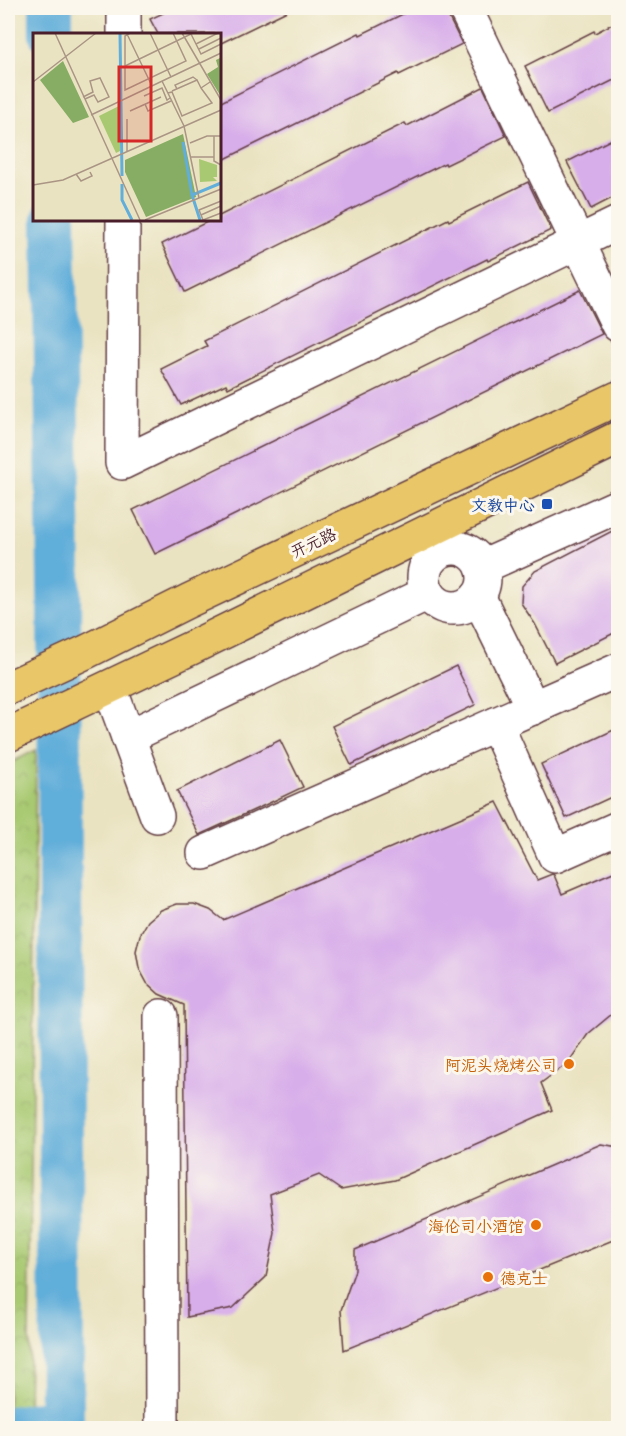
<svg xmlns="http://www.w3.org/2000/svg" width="626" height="1436" font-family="Mali,'LXGW WenKai TC',sans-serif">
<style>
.park{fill:url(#park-crowns);stroke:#79744e;stroke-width:1.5}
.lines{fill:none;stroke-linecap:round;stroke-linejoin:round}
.river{stroke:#61aeda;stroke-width:44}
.building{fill:#d8aeea}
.minor-casing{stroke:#623c42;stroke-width:36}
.major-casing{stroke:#623c42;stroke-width:36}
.minor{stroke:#fff;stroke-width:33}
.major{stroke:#e9c769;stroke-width:33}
.transit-dot{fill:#1a4fb4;stroke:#fbf7ec;stroke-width:2}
.food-dot{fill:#e8710a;stroke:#fbf7ec;stroke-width:2}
.labels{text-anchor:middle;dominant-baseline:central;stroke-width:6;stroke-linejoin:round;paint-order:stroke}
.transit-label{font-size:16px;fill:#164399;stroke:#fbf7ec;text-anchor:end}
.street-label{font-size:16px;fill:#4a1f2b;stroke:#fbf7ec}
.food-label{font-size:16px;fill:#c56008;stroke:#fbf7ec;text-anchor:end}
.inset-river{fill:none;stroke:#61aeda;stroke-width:3}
.inset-road{fill:none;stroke:#aa9585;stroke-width:1.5}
.view{fill:#d62828;fill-opacity:0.15;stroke:#d62828;stroke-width:3}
.inset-edge{fill:none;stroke:#4a1f2b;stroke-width:3}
</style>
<defs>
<pattern id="park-crowns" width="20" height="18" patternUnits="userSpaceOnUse" patternTransform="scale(1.5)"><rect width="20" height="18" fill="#a8c971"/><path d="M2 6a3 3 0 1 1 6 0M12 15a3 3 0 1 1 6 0" fill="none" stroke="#92ac62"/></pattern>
</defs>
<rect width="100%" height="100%" fill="#fbf7ec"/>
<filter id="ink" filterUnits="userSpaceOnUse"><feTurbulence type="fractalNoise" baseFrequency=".0167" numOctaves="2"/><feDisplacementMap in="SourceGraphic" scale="12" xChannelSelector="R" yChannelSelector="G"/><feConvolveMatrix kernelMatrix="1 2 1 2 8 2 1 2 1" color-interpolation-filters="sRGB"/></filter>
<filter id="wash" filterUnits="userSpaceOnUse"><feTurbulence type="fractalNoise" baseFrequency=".008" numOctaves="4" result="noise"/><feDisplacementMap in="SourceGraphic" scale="24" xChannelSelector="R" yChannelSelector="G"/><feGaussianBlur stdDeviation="1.35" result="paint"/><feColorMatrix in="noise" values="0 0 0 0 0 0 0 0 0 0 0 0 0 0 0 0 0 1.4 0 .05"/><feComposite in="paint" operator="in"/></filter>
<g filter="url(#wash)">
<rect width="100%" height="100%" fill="#eae3c1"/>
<!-- park -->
<path class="park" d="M36,750L28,1428H8V764Z"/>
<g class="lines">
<!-- river -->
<g class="river">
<path d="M51,8V34"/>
<path d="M54,219L59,579L62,1428"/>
<path d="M11,1428L61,1420"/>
</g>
</g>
<g id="blocks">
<!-- building -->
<g class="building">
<path d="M174,8H293L219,44V34H158L150,19Z"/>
<path d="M415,8H446L448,16L462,44L399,75L398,73L219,162V103L359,33L360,35Z"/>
<path d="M618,21V78L548,113L525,66L594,31L595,33Z"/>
<path d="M483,87L506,136L446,165L445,163L185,292L162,244L213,219H219V216L405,123L407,126Z"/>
<path d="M618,136V195L591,209L567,162Z"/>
<path d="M528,182L551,230L488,261L487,259L228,388L226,384L181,405L161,369L207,346L204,341L448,219L449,221Z"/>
<path d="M580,290L602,334L155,554L133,510Z"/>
<path d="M618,528V631L555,663L535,624L521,603L522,586L535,571Z"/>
<path d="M456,666L475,705L351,765L332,726Z"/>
<path d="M618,728V794L566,818L541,764Z"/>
<path d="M280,740L303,787L265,805L199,835L177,791Z"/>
<path d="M497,802L537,880L552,874L554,875L562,894L618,870V1009L588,1034L568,1063L541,1083L552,1110L395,1180L341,1190L319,1175L270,1194L275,1233L266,1277L233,1308L187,1317L184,1005L159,994L147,983L139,968L136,951L140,935L148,921L161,910L177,904H194L210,910L223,920Z"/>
<path d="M601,1144L618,1147V1238L344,1350L341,1310L355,1270V1250Z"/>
</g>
</g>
</g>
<g filter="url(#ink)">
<use href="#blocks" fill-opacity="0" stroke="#623c42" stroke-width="1.5"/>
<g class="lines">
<defs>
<g id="minor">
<path d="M465,8L618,325"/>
<path d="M124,34V8"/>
<path d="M123,219L122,463L618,223"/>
<circle cx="454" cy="578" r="30"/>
<path d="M482,567L618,506"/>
<path d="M478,596L533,708"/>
<path d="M110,688L157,816"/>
<path d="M496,724L555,856L618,828"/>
<path d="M128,737L428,593"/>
<path d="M204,853L618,670"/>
<path d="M161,1016L162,1428"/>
</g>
<g id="major">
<path d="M8,688L86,652L188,601L618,398"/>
<path d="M8,735L191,648L618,438"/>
</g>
</defs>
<!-- minor casing -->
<use href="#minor" class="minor-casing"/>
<!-- major casing -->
<use href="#major" class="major-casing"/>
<!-- minor -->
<use href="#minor" class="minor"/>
<!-- major -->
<use href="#major" class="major"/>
</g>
</g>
<!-- markers -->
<rect class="transit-dot" x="541" y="498" width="12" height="12" rx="3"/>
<g class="food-dot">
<circle cx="569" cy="1064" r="6"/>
<circle cx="536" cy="1225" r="6"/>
<circle cx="488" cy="1277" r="6"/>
</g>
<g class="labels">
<!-- transit labels -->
<g class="transit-label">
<text x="535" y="504">文教中心</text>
</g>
<!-- street labels -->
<g class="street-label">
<text transform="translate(313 542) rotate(-25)">开元路</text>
</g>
<!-- food labels -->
<g class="food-label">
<text x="557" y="1064">阿泥头烧烤公司</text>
<text x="524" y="1225">海伦司小酒馆</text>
<text x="500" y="1277" text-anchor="start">德克士</text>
</g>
</g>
<!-- overview -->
<g transform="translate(33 33)">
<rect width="188" height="188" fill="#eae3c1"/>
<path d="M166,126L184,132V144H180L184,148L167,149Z" fill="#a8c971"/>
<path d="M187,25V62L174,41L185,34L183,27ZM30,28L56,84L40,90L7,47ZM150,101L163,164L113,184L92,139V127Z" fill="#86ad63"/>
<path d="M88,72L87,118L83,120L66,83Z" fill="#a8c971"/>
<path class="inset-river" d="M87,0L89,143M150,109L159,162M89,151V167L99,187M167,187L159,162L188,150"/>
<path class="inset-road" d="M22,0L107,187M97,0L92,3V57L153,28L140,0M117,0L138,44M149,0L188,67M94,1L119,53M158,1L168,21L188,11M163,11L185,0M166,16L188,5M92,33L160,0M129,48L151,93L166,165M0,49L63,0M144,56L142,52L160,44L164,47M139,58L164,47L168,55L177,49M135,60L139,59L149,83L179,70L168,55M111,63L129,55L134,67L137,65M50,64L60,59L57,48L67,45L76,64L65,69L61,62L52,66M112,71L115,78L138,68M97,78L128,64M58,82L188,20M94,86V118M181,103V128L188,132M157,110L174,103H188M157,124H181M43,141L48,148L59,143L57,139M0,152L30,147L188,77M168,182L188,173M112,187L188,156M170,187L166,177L188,168M170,187L188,180"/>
<path class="view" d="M86,34H118V108H86Z"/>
<rect width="188" height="188" class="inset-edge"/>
</g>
<!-- margin -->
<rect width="626" height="1436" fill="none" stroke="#fbf7ec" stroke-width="30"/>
</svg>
